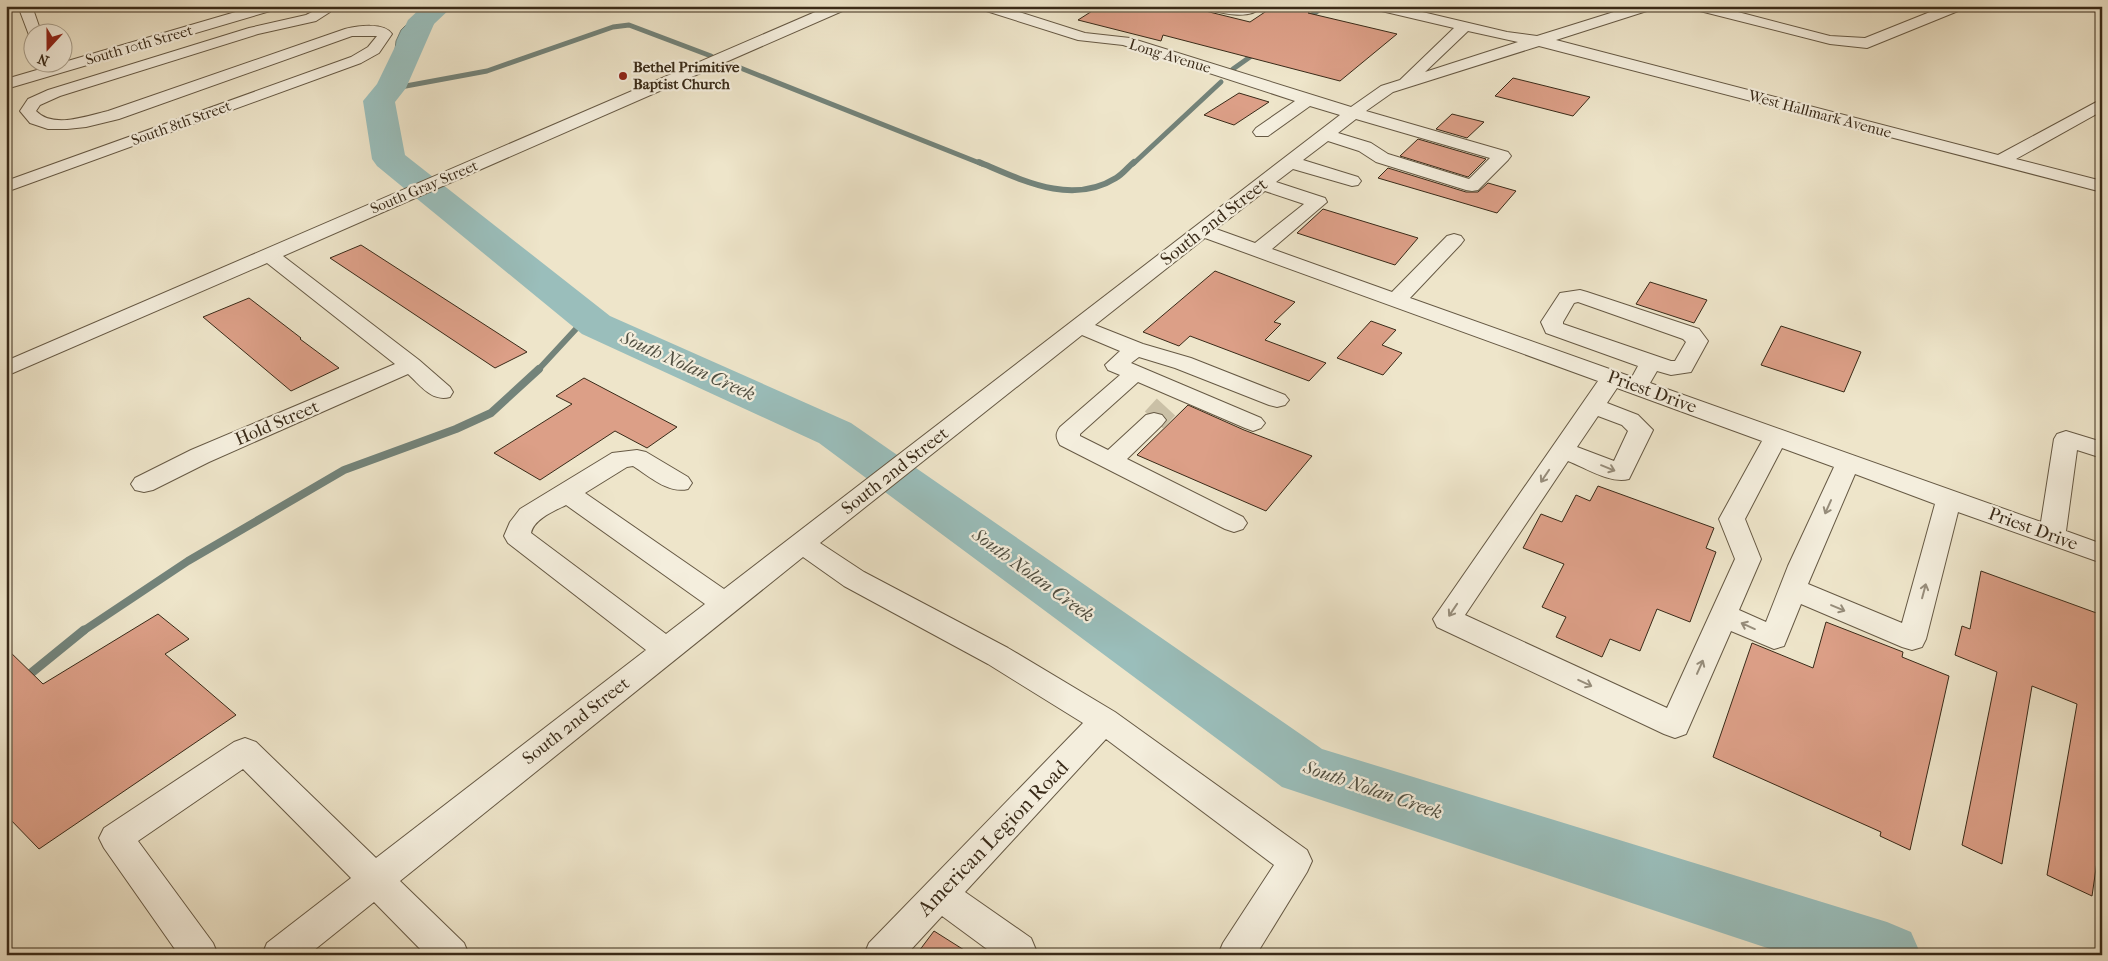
<svg xmlns="http://www.w3.org/2000/svg" width="2108" height="961" font-family="'IM FELL French Canon',serif">
<style>
.water{fill:#9abebb;stroke:#73837a}
.lines{fill:none;stroke-linecap:round;stroke-linejoin:round}
.shore{stroke:#6a746a;stroke-width:1}
.stream-far3{stroke:#73837a;stroke-width:5}
.stream-far2{stroke:#73837a;stroke-width:6}
.stream-far1{stroke:#73837a;stroke-width:8}
.stream{stroke:#73837a;stroke-width:9}
.river{fill:#9abebb;fill-rule:evenodd}
.building{fill:#dc9f87;stroke:#392a18}
.minor-tunnel{stroke:#cac0a6;stroke-width:25;stroke-dasharray:25 12;stroke-linecap:butt}
.minor-casing{stroke:#665944;stroke-width:2}
.minor{fill:#f4eedd;fill-rule:evenodd}
.oneway{stroke:#968c7a}
.poi-dot{fill:#8f2418;stroke:#f4eedd;stroke-width:2}
.labels{text-anchor:middle;dominant-baseline:central;stroke-width:4.5;stroke-linejoin:round;paint-order:stroke}
.far-street-label{font-size:15px;fill:#392a18;stroke:#f4eedd}
.far-poi-label{font-size:15px;font-weight:bold;fill:#392a18;stroke:#f4eedd;text-anchor:start}
.street-label{font-size:18px;fill:#392a18;stroke:#f4eedd}
.water-label{font-size:19px;font-style:italic;fill:#514f41;stroke:#f4eedd}
.near-street-label{font-size:21px;fill:#392a18;stroke:#f4eedd}
</style>
<rect width="100%" height="100%" fill="#eee5ca"/>
<filter id="stains"><feTurbulence type="fractalNoise" baseFrequency=".004" numOctaves="4"/><feColorMatrix values="0 0 0 0 .2 0 0 0 0 .09 0 0 0 0 .02 0 0 0 .5 -.17"/></filter>
<radialGradient id="worn" r=".72"><stop offset=".6" stop-color="#630" stop-opacity="0"/><stop offset="1" stop-color="#630" stop-opacity=".3"/></radialGradient>
<!-- water -->
<path class="water" d="M425,6H451C436,15 420,43 412,59C407,70 412,80 400,91C395,95 385,98 379,101L376,94L394,59L396,41L401,30Z"/>
<g class="lines">
<!-- shore -->
<path class="shore" d="M428,6L427,12L405,33L401,42L399,60L385,88L386,91L393,89L401,82L409,52L422,31L441,6"/>
<!-- stream-far3 -->
<g class="stream-far3">
<path d="M1306,19L1325,6"/>
<path d="M733,65L982,164"/>
<path d="M1233,69L1257,52"/>
<path d="M395,88L487,71L613,27L629,25L711,56"/>
<path d="M1133,164L1221,82"/>
</g>
<!-- stream-far2 -->
<g class="stream-far2">
<path d="M979,162C1022,180 1071,206 1116,178C1123,174 1128,167 1134,162"/>
<path d="M538,370L587,317"/>
</g>
<!-- stream-far1 -->
<path class="stream-far1" d="M83,631L188,561L344,470L456,429L491,413L539,369"/>
<!-- stream -->
<path class="stream" d="M25,678L84,630"/>
<!-- river -->
<path class="river" d="M423,6H453L434,24L406,88L395,102L405,155L610,316L851,423L1322,749L1887,922L1911,932L1921,955H1788L1282,787L819,443L582,334L377,166L372,159L363,101L377,84L408,20Z"/>
</g>
<!-- building -->
<g class="building">
<path d="M1100,6H1185L1250,22L1274,6H1317L1308,13L1397,34L1340,81L1163,35L1161,41L1078,20Z"/>
<path d="M1513,78L1590,97L1573,116L1495,96Z"/>
<path d="M1239,93L1269,102L1234,125L1204,115Z"/>
<path d="M1452,114L1484,122L1467,138L1436,129Z"/>
<path d="M1418,139L1486,159L1468,177L1400,156Z"/>
<path d="M1388,168L1466,192H1478L1488,183L1516,191L1497,213L1378,178Z"/>
<path d="M1323,209L1418,238L1395,265L1297,233Z"/>
<path d="M361,245L527,352L495,368L330,258Z"/>
<path d="M1215,271L1295,302L1274,322L1281,324L1265,340L1326,363L1309,381L1190,336L1179,346L1143,332Z"/>
<path d="M1650,282L1707,300L1694,323L1636,304Z"/>
<path d="M249,298L301,338L300,339L339,368L291,391L203,317Z"/>
<path d="M1371,321L1396,330L1382,345L1402,353L1383,375L1337,358Z"/>
<path d="M1781,326L1861,352L1844,392L1761,365Z"/>
<path d="M584,378L677,427L647,448L615,431L540,480L494,453L572,404L556,396Z"/>
<path d="M1188,405L1244,430L1312,456L1266,511L1137,455Z"/>
<path d="M1598,486L1714,528L1706,548L1716,552L1690,622L1657,609L1640,651L1610,639L1602,657L1556,637L1566,617L1542,607L1564,564L1523,548L1541,514L1562,522L1576,495L1590,501Z"/>
<path d="M1981,571L2102,615V827L2092,896L2047,875L2077,704L2032,686L2002,864L1962,845L1997,672L1955,655L1962,626L1970,629Z"/>
<path d="M158,614L189,639L165,654L236,715L39,849L6,815V648L43,684Z"/>
<path d="M1826,622L1903,652L1902,657L1949,676L1910,850L1880,836L1881,832L1713,757L1752,643L1813,668Z"/>
<path d="M934,931L972,955H916Z"/>
</g>
<g class="lines">
<!-- minor-tunnel -->
<path class="minor-tunnel" d="M1154,420L1166,407"/>
<defs>
<g id="minor">
<path d="M18,6H32L41,32H32V36L29,35Z"/>
<path d="M256,6H279L277,9L6,89V79Z"/>
<path d="M317,6H331L330,12L316,21L258,34L60,96L40,105L36,111C53,129 87,116 108,111L345,29C358,26 384,22 392,34L379,53L361,63L6,192V181L351,57L368,47L377,36H352L119,119L86,127L67,129H48L30,123L20,111L28,99L48,90L249,28L306,15L316,10Z"/>
<path d="M829,6H849L847,9L283,256L419,360L450,387L453,392L450,397C432,402 421,386 408,374L209,462L153,490L144,492L135,490L131,484L135,478L191,450L395,364L267,263L6,376V361Z"/>
<path d="M978,6H1000L1085,33L1130,38L1351,107L1381,86L1400,80L1454,28L1373,9L1371,6H1397L1507,32L1537,36L1633,6H1655L1653,9L1556,40L1998,155L2102,99V111L2016,159L2102,181V192L1539,46L1393,92L1366,111L1508,152L1511,156L1508,160L1478,190L1472,191L1466,190L1376,162L1359,151L1328,141L1303,160L1358,177L1361,181L1358,185L1352,186L1293,169L1276,182L1325,198L1327,202L1272,249L1392,292L1447,236L1454,234L1461,236L1464,240L1461,244L1410,298L1632,377L1638,366L1546,333L1541,322L1560,293L1580,290L1587,292L1699,329L1708,341L1691,372L1671,375L1657,371L1650,383L2041,522L2054,439L2057,434L2066,431L2102,442V458L2077,450L2066,531L2102,544V563L1958,512L1926,639L1922,647L1912,650L1902,647L1801,604L1784,646L1774,649L1731,631L1686,734L1675,738L1664,734L1437,627L1433,619L1598,381L1205,238L1095,325L1143,344L1191,358L1285,395L1289,400L1285,405L1277,407L1269,405L1175,368L1139,357L1131,363L1261,418L1265,423L1261,428L1253,431L1245,428L1138,382L1080,434V436L1108,450L1146,415L1154,413L1162,415L1166,420L1162,425L1127,459L1243,517L1247,523L1243,529L1234,532L1225,529L1060,445C1056,438 1055,434 1060,427L1120,375L1108,370L1105,365L1120,351L1082,335L820,543L864,572L1008,648L1115,712L1307,850L1312,861L1307,872L1256,955H1218L1223,943L1274,865L1106,739L965,892L1031,938L1036,950L1034,955H995L942,916L906,955H864L869,943L1083,723L988,664L844,586L803,557L400,881L464,943L469,955H426L374,902L308,955H262L267,943L351,878L243,769L138,841L213,943L218,955H179L104,848L99,838L104,828L234,742L245,738L256,742L376,858L646,650L508,543L504,536L510,522L520,509L612,453L637,450L646,452L688,477L692,483L688,489C668,494 649,476 633,466L627,467L585,493L724,589L1340,115L1310,106L1268,136H1256L1253,132L1256,128L1295,101L1123,45L1078,40L980,9ZM1468,31L1518,42L1425,72ZM1356,119L1490,158L1469,179L1388,154L1371,143L1338,133ZM1265,191L1304,204L1255,243L1216,229ZM1578,302L1683,339L1686,342L1675,361H1671L1563,324V322L1574,303ZM1617,388L1762,441L1719,519L1735,559L1667,708L1465,615L1568,461C1586,468 1610,484 1629,479L1653,430L1638,415L1607,403ZM1598,416L1622,425L1628,431L1614,461L1577,447ZM1782,448L1834,467L1788,566L1766,622L1739,610L1761,559L1745,519ZM1855,474L1935,504L1902,623L1808,584ZM566,505L705,604L666,634L531,533C534,519 554,511 566,505Z"/>
<path d="M1204,6H1263C1250,21 1222,13 1206,9Z"/>
<path d="M1690,6H1715L1830,36L1865,38L1945,6H1965L1963,9L1867,48L1830,44L1692,9Z"/>
</g>
</defs>
<!-- minor casing -->
<use href="#minor" class="minor-casing"/>
<!-- minor -->
<use href="#minor" class="minor"/>
</g>
<!-- one-way arrows -->
<defs><path id="oneway-shaft" d="M-6 0H5M1.5-3L5.5 0L1.5 3" fill="none" stroke-width="1.6" stroke-linecap="round" stroke-linejoin="round" transform="scale(1.25)"/></defs>
<g class="oneway">
<use href="#oneway-shaft" transform="translate(1608 468) rotate(22)"/>
<use href="#oneway-shaft" transform="translate(1545 476) rotate(124)"/>
<use href="#oneway-shaft" transform="translate(1828 507) rotate(114)"/>
<use href="#oneway-shaft" transform="translate(1924 591) rotate(-75)"/>
<use href="#oneway-shaft" transform="translate(1838 608) rotate(23)"/>
<use href="#oneway-shaft" transform="translate(1453 610) rotate(124)"/>
<use href="#oneway-shaft" transform="translate(1748 626) rotate(-156)"/>
<use href="#oneway-shaft" transform="translate(1700 667) rotate(-66)"/>
<use href="#oneway-shaft" transform="translate(1585 683) rotate(25)"/>
</g>
<!-- markers -->
<circle class="poi-dot" cx="623" cy="76" r="5"/>
<g class="labels">
<!-- far-street labels -->
<g class="far-street-label">
<text transform="translate(139 45) rotate(-16)">South 10th Street</text>
<text transform="translate(1170 56) rotate(17)">Long Avenue</text>
<text transform="translate(1820 114) rotate(15)">West Hallmark Avenue</text>
<text transform="translate(181 123) rotate(-20)">South 8th Street</text>
<text transform="translate(424 187) rotate(-23)">South Gray Street</text>
</g>
<!-- far-poi labels -->
<g class="far-poi-label">
<text x="633" y="67">Bethel Primitive<tspan x="633" dy="17">Baptist Church</tspan></text>
</g>
<!-- street labels -->
<g class="street-label">
<text transform="translate(1214 222) rotate(-38)">South 2nd Street</text>
<text transform="translate(1652 392) rotate(20)">Priest Drive</text>
<text transform="translate(277 423) rotate(-23)">Hold Street</text>
<text transform="translate(895 471) rotate(-38)">South 2nd Street</text>
<text transform="translate(2033 529) rotate(20)">Priest Drive</text>
<text transform="translate(576 721) rotate(-38)">South 2nd Street</text>
</g>
<!-- water labels -->
<g class="water-label">
<text transform="translate(688 366) rotate(24)">South Nolan Creek</text>
<text transform="translate(1033 575) rotate(36)">South Nolan Creek</text>
<text transform="translate(1373 790) rotate(19)">South Nolan Creek</text>
</g>
<!-- near-street labels -->
<g class="near-street-label">
<text transform="translate(993 838) rotate(-46)">American Legion Road</text>
</g>
</g>
<!-- margin -->
<rect width="2108" height="961" fill="none" stroke="#eee5ca" stroke-width="25"/>
<rect x="8" y="8" width="2093" height="946" fill="none" stroke="#392a18" stroke-width="2.5"/>
<rect x="12" y="12" width="2083" height="936" fill="none" stroke="#392a18"/>
<!-- north arrow -->
<g transform="translate(48 48) rotate(201)"><circle r="24" fill="#f4eedd" stroke="#a9a08e"/>
<path d="M0-4L9 19L0 12L-9 19Z" fill="#8f2418"/>
<text y="-8" font-size="14" font-weight="bold" text-anchor="middle" fill="#392a18">N</text>
</g>
<rect width="100%" height="100%" filter="url(#stains)"/>
<rect width="100%" height="100%" fill="url(#worn)"/>
</svg>
